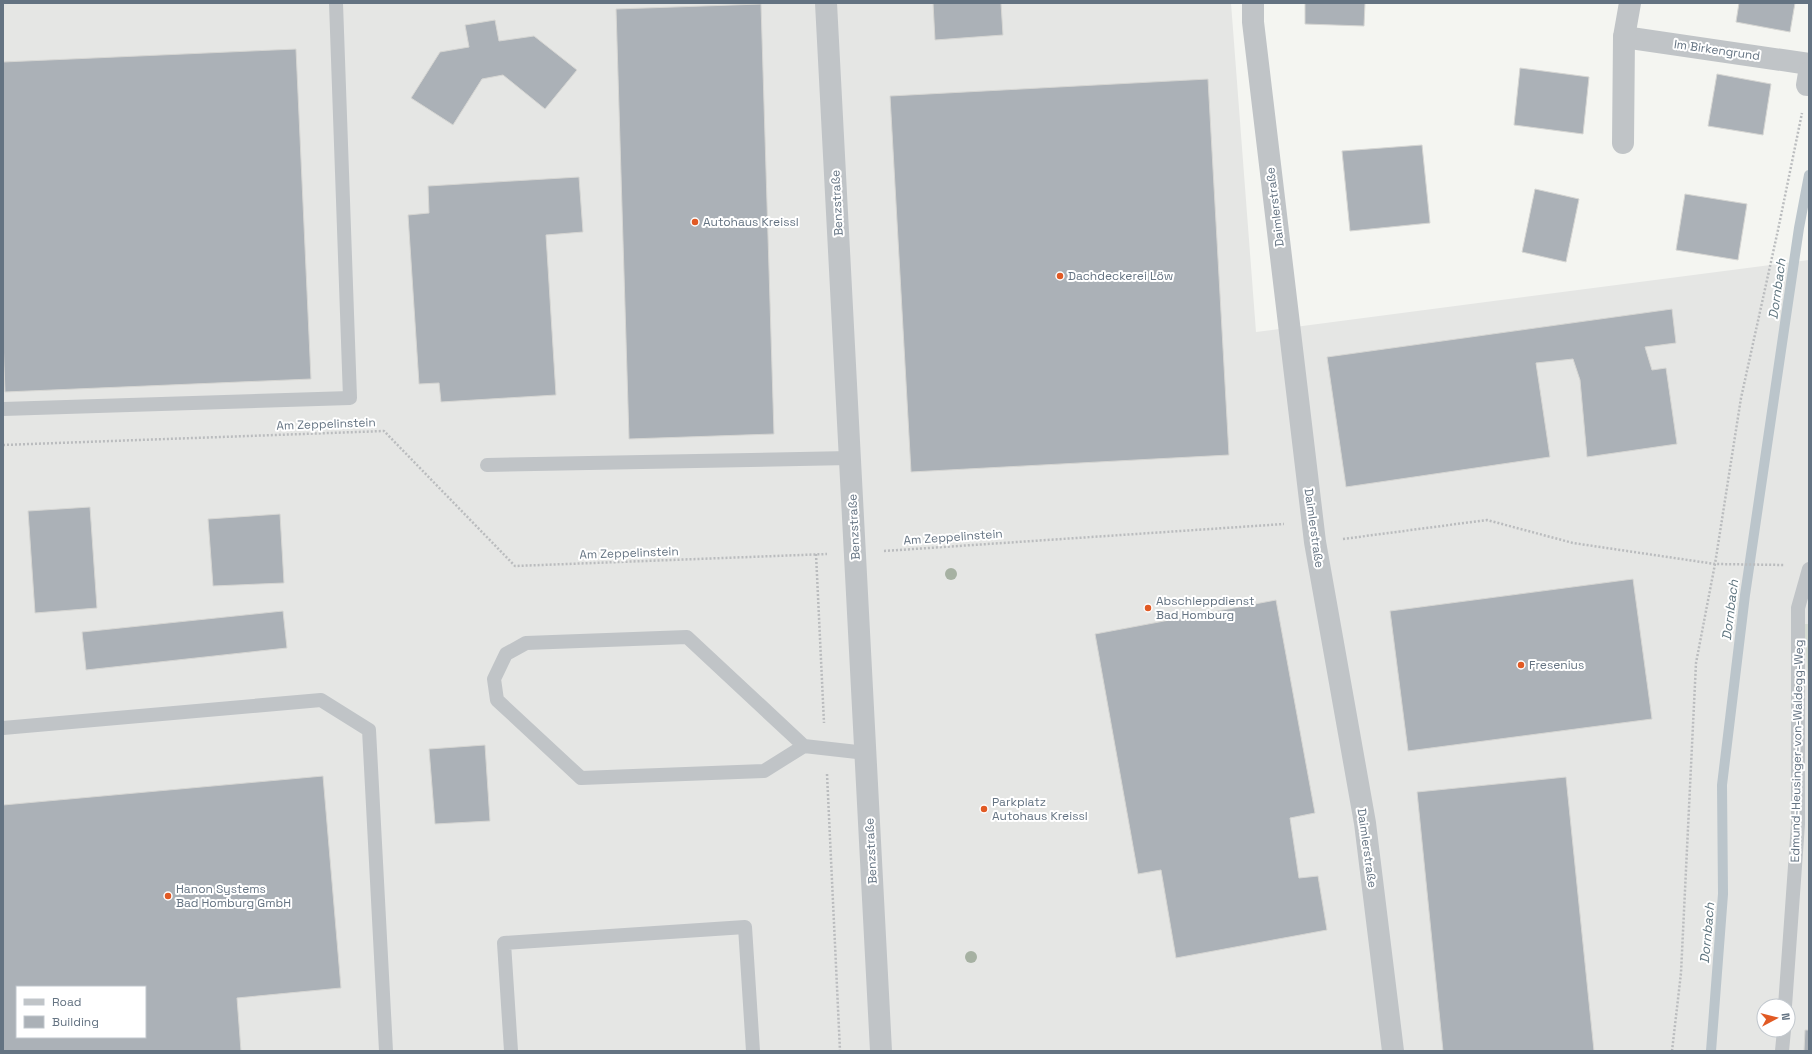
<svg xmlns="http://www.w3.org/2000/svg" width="1812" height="1054" font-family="'Space Grotesk',sans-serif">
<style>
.built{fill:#e5e6e4;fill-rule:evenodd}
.green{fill:#d5dbd2}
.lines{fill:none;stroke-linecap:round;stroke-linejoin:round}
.stream{stroke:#bbc5cb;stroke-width:10}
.building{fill:#abb1b7;stroke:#d6d6d3;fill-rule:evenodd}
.path{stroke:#babcbe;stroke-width:2.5;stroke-dasharray:2 2;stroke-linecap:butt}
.service{stroke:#c0c4c7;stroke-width:14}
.minor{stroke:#c0c4c7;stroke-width:22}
.tree{fill:#a6b1a2}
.poi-dot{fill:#e15a24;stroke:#fff;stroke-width:1.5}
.labels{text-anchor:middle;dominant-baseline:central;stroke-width:4;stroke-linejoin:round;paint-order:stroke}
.street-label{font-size:12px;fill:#647382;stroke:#fff}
.poi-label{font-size:12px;fill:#647382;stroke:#fff;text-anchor:start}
.water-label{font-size:13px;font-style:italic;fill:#5f757f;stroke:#fff}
</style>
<rect width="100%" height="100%" fill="#f4f5f1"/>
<!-- built -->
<path class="built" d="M3,3H1231L1256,332L1809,260V1051H3ZM17,987H145V1037H17ZM1764,1006H1788V1030H1764Z"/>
<!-- green -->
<path class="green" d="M1804,624H1809V691Z"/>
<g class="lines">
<!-- stream -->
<path class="stream" d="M1711,1051L1723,894L1722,785L1745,595L1799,228L1809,175"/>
</g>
<!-- building -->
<g class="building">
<path d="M933,3H1001L1003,35L935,40Z"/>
<path d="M1305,3H1365L1364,26L1305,24Z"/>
<path d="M1739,3H1795L1790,32L1736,22Z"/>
<path d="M761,4L774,434L629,439L616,9Z"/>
<path d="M495,20L499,41L534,36L577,70L545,109L503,75L482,79L453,125L411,98L440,52L469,47L465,25Z"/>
<path d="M296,49L311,379L5,392L3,339V62Z"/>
<path d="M1520,68L1589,77L1583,134L1514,125Z"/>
<path d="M1717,74L1771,84L1763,135L1708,126Z"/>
<path d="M1208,79L1229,455L911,472L890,96Z"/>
<path d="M1422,145L1430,223L1350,231L1342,151Z"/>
<path d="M579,177L583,232L546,235L556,395L441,402L439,383L419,384L408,215L429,213L428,186Z"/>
<path d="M1535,189L1579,199L1566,262L1522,252Z"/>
<path d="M1685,194L1747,204L1738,260L1676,250Z"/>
<path d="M1672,309L1676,343L1645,347L1652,370L1666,368L1677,444L1587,457L1580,380L1573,359L1536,363L1550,457L1346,487L1327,357Z"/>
<path d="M90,507L97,608L35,613L28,511Z"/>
<path d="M280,514L284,583L213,586L208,519Z"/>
<path d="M1633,579L1652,719L1408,751L1390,611Z"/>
<path d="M1276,600L1315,813L1290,818L1299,878L1318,876L1327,930L1176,958L1161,870L1138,874L1095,634Z"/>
<path d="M283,611L287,648L86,670L82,632Z"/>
<path d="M485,745L490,821L435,824L429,749Z"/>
<path d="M323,776L341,988L237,998L241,1051H3V805ZM17,987H145V1037H17Z"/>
<path d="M1566,777L1594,1051H1443L1417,792Z"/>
<path d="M1805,1030H1809V1051H1804Z"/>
</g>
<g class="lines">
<!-- path -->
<g class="path">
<path d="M3,445L384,431L515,566L827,554"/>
<path d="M1343,539L1487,520L1573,543L1715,564L1784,565"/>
<path d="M884,551L1284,524"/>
<path d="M816,554L824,723"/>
<path d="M827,774L840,1051"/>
<path d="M1672,1051L1681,973L1696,663L1715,564L1741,398L1778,230L1802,113"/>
</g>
<!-- service -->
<g class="service">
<path d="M3,409L350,398L336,3"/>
<path d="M487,465L850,458"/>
<path d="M3,728L321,700L369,730L386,1051"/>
<path d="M804,746L687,637L526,643L506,654L494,679L497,700L581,778L764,771L804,746L866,753"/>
<path d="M1785,1006L1798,824V608L1809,569"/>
<path d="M511,1051L504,943L745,927L753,1051"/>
<path d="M1782,1051L1784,1030"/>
</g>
<!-- minor -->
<g class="minor">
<path d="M826,3L881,1051"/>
<path d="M1253,3V22L1315,542L1365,823L1393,1051"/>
<path d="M1624,37L1809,64"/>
<path d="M1807,85L1809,73"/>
<path d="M1623,143L1624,37L1630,3"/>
</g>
</g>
<!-- trees -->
<g class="tree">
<circle cx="951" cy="574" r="6"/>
<circle cx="971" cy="957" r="6"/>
</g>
<!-- markers -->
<g class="poi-dot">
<circle cx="695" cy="222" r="4"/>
<circle cx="1060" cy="276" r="4"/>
<circle cx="1148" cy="608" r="4"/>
<circle cx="1521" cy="665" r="4"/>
<circle cx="984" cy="809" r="4"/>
<circle cx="168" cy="896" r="4"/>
</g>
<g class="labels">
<!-- street labels -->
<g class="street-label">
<text transform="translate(1717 50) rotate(8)">Im Birkengrund</text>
<text transform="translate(837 203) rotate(-93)">Benzstraße</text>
<text transform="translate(1275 207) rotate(-97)">Daimlerstraße</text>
<text transform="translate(326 424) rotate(-2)">Am Zeppelinstein</text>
<text transform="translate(854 527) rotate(-93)">Benzstraße</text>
<text transform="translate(1314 528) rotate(82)">Daimlerstraße</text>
<text transform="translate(953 537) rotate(-4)">Am Zeppelinstein</text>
<text transform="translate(629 553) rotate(-2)">Am Zeppelinstein</text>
<text transform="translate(1797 751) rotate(-89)">Edmund-Heusinger-von-Waldegg-Weg</text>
<text transform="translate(1367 848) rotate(82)">Daimlerstraße</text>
<text transform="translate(871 851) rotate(-93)">Benzstraße</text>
</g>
<!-- poi labels -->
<g class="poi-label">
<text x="703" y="222">Autohaus Kreissl</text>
<text x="1068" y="276">Dachdeckerei Löw</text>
<text x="1156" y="601">Abschleppdienst<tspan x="1156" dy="14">Bad Homburg</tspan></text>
<text x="1529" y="665">Fresenius</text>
<text x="992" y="802">Parkplatz<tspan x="992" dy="14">Autohaus Kreissl</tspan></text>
<text x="176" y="889">Hanon Systems<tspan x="176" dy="14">Bad Homburg GmbH</tspan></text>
</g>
<!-- water labels -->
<g class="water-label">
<text transform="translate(1777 289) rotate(-82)">Dornbach</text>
<text transform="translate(1730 610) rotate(-83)">Dornbach</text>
<text transform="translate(1707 933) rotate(-85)">Dornbach</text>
</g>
</g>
<!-- border -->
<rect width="1812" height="1054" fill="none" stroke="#647382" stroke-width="8"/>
<!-- legend -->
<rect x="16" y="986" width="130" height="52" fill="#ffffff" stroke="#c1c7cd"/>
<rect x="24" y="999" width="20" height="6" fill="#c0c4c7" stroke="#c1c7cd"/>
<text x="52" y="1006" font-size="12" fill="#647382">Road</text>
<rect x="24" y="1016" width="20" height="12" fill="#abb1b7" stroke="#c1c7cd"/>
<text x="52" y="1026" font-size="12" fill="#647382">Building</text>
<!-- north arrow -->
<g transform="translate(1776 1018) rotate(83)"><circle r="19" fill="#ffffff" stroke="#c1c7cd"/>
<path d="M0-3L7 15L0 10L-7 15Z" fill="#e15a24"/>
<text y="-6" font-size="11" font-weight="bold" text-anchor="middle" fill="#647382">N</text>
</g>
</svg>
